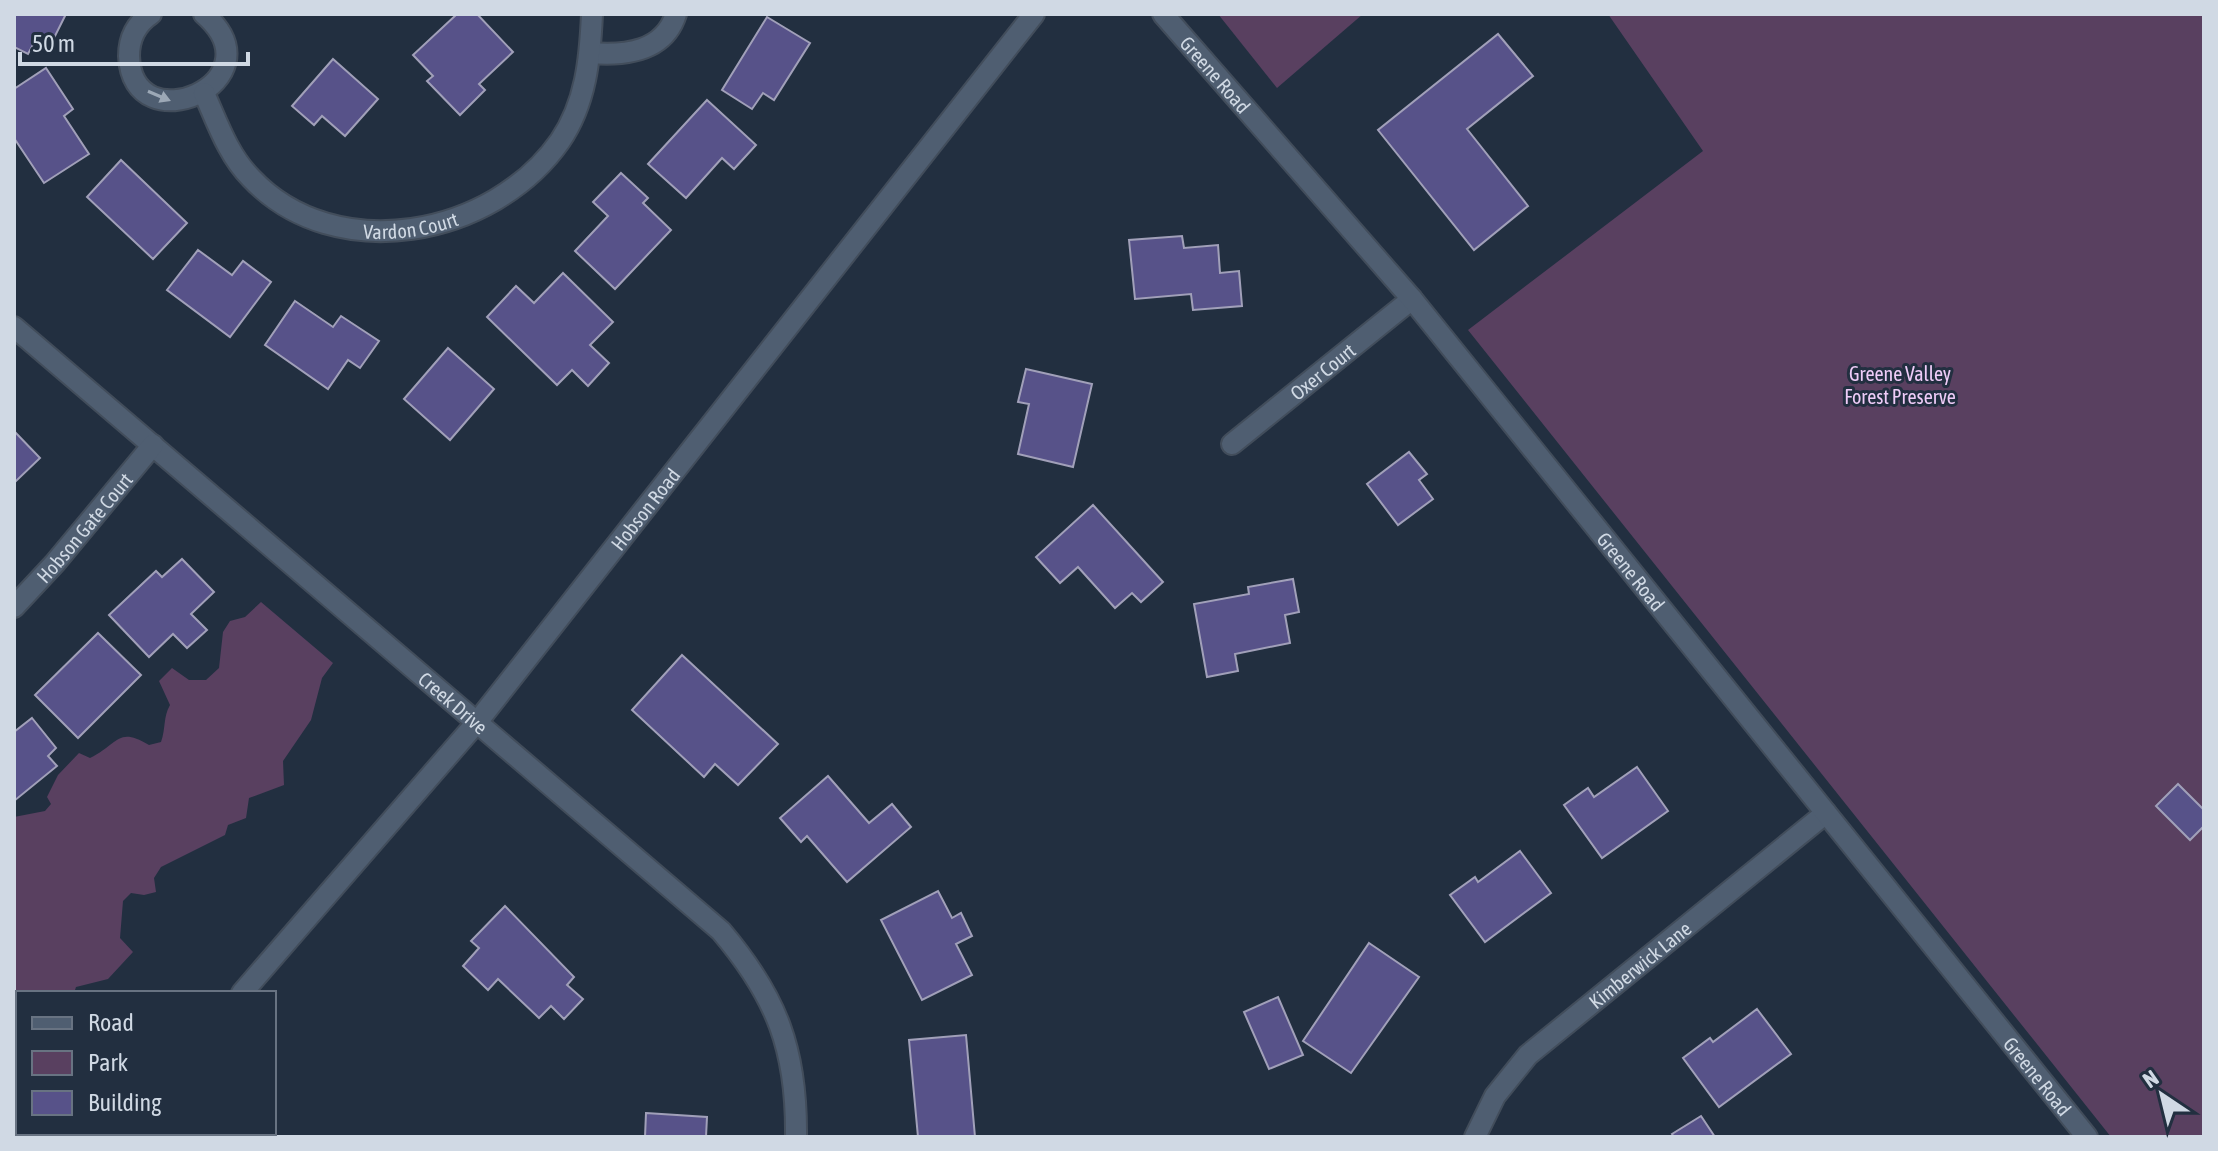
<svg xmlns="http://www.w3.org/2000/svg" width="2218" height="1151" font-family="'Asap Condensed',sans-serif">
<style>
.green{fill:#594060}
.building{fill:#575289;stroke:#a1a0b9;stroke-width:2}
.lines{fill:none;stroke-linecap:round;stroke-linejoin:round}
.street-casing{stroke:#424d5b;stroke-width:24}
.secondary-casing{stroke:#424d5b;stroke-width:24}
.street{stroke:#4f5e71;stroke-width:20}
.secondary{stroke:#4f5e71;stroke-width:20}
.oneway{fill:#9ca8b6}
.labels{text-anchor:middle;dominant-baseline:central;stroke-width:6;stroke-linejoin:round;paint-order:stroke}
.street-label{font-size:20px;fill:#d0d9e4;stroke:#222f40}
.park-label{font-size:20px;fill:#efccf8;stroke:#222f40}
</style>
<rect width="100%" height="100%" fill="#222f40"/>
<!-- green -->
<g class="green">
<path d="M1218,14H1363L1277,88Z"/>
<path d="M1608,14H2204V1137H2111L1468,330L1703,151Z"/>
<path d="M261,602L333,663L322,678L311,720L283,761L284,785L249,798L246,818L228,825L225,835L161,867L154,878L156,892L144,895L131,893L123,901L120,938L133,952L108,979L76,987L74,993H18V1073L14,1077V817L45,811L51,804L47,797L58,775L79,753L90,758C119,744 117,726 149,745L161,742C166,728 163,717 170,705L159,681L172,668L189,680H206L219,668L223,632L230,621L245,617Z"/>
</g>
<!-- building -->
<g class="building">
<path d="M14,14H66L50,46L36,39L28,54L14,47Z"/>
<path d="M457,14H477L513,52L479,84L485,90L460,115L427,81L433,76L413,55Z"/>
<path d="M767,17L810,43L774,100L763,93L752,109L722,90Z"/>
<path d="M1498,34L1533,76L1467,129L1528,206L1474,250L1378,130Z"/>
<path d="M333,59L378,99L345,136L322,116L314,125L292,106Z"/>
<path d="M46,68L73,109L64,116L89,154L44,183L14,138V89Z"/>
<path d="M707,100L756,145L734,169L722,158L686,198L648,164Z"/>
<path d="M121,160L187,223L153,259L87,197Z"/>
<path d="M621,173L648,198L643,203L671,230L615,289L575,251L608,216L593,202Z"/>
<path d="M1182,236L1184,248L1218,245L1220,273L1239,271L1242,306L1193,310L1191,294L1135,299L1129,240Z"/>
<path d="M198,250L232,275L243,261L271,282L230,337L167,290Z"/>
<path d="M563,273L613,322L590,345L609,363L588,386L572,370L557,385L487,317L516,286L534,303Z"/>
<path d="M295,301L333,327L341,316L379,341L360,368L348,360L328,389L265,345Z"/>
<path d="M448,348L494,389L450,440L404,399Z"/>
<path d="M1026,369L1092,384L1073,467L1018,454L1029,404L1018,402Z"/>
<path d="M14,431L40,458L14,483Z"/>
<path d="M1409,452L1427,474L1419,480L1433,499L1398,525L1367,484Z"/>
<path d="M1093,505L1163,582L1141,602L1132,593L1115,608L1078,567L1060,583L1036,557Z"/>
<path d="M182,559L214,592L191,614L207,630L187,648L173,634L149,657L109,615L156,571L162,577Z"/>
<path d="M1293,579L1299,612L1285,615L1290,643L1235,654L1238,671L1207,677L1194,604L1249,594L1248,587Z"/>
<path d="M98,633L141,675L78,738L35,695Z"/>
<path d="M682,655L778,744L738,785L715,764L704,777L632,710Z"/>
<path d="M32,718L56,748L48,756L57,766L14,801V732Z"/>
<path d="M1637,767L1668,811L1602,858L1564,805L1588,788L1594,797Z"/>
<path d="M828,776L869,823L892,804L911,827L847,882L807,836L801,842L780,818Z"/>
<path d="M2178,784L2204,810V826L2190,840L2156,806Z"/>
<path d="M1520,851L1551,893L1485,942L1450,895L1475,877L1478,882Z"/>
<path d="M938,891L952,918L961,913L972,936L956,944L972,975L922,1000L881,920Z"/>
<path d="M505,906L574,977L567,985L583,999L564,1019L551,1006L539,1018L498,979L488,990L463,966L479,948L471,941Z"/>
<path d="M1369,943L1419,977L1351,1073L1303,1041Z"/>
<path d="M1278,997L1303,1055L1269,1069L1244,1012Z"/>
<path d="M1757,1009L1791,1054L1719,1107L1683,1058L1710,1038L1713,1042Z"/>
<path d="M966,1035L975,1137H918L909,1040Z"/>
<path d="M646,1113L707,1117L706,1137H645Z"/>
<path d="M1701,1116L1715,1137H1674L1672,1134Z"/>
</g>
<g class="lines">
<defs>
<g id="street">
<path d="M151,14C136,24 129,38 129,56C132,146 282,82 204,14"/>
<path d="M590,53C625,56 664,52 676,14"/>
<path id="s1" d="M204,93C217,122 228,155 251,178C335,267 493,237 560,141C586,103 590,59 592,14"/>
<path id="s2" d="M14,327L721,931C777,997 797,1050 796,1137"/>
<path id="s3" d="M1232,444L1412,299"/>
<path id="s4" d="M14,607L55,563L153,445"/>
<path id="s5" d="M1475,1137L1495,1096L1528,1055L1826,813"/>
</g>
<g id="secondary">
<path id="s6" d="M1163,14L1412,299L2087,1137"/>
<path id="s7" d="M242,993L478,721L1034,14"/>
<path d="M103,1137L107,1133"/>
</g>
</defs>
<!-- street casing -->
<use href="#street" class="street-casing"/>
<!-- secondary casing -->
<use href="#secondary" class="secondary-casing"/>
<!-- street -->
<use href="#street" class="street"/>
<!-- secondary -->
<use href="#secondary" class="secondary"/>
</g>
<!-- one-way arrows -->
<defs><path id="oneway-solid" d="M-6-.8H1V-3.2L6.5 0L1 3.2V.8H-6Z" transform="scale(2)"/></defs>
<use class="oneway" href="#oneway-solid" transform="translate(159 96) rotate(23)"/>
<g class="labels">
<!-- street labels -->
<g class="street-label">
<text stroke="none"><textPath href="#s6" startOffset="80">Greene Road</textPath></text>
<text stroke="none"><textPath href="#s1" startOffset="272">Vardon Court</textPath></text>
<text stroke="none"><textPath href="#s3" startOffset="116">Oxer Court</textPath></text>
<text stroke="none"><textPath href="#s7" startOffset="630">Hobson Road</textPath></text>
<text stroke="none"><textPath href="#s4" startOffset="106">Hobson Gate Court</textPath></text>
<text stroke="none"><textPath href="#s6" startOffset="728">Greene Road</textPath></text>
<text stroke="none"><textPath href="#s2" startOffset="578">Creek Drive</textPath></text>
<text stroke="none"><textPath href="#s5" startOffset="242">Kimberwick Lane</textPath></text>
<text stroke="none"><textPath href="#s6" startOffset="1376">Greene Road</textPath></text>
</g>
<!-- park labels -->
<g class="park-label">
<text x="1900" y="373">Greene Valley<tspan x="1900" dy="23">Forest Preserve</tspan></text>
</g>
</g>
<!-- border -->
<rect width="2218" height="1151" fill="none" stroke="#d0d9e4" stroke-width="32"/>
<!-- legend -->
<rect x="16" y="991" width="260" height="144" fill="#222f40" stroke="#687382" stroke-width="2"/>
<rect x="32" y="1017" width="40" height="12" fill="#4f5e71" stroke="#687382" stroke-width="2"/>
<text x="88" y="1031" font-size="24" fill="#d0d9e4">Road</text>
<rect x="32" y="1051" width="40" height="24" fill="#594060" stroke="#687382" stroke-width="2"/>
<text x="88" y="1071" font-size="24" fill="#d0d9e4">Park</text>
<rect x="32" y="1091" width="40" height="24" fill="#575289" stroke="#687382" stroke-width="2"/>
<text x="88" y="1111" font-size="24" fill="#d0d9e4">Building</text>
<!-- north arrow -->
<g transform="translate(2162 1095) rotate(325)" stroke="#222f40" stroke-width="6" paint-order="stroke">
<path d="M0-6L14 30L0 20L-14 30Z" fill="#d0d9e4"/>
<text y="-12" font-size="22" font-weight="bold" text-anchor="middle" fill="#d0d9e4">N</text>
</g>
<!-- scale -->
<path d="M20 52v12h228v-12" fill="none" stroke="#d0d9e4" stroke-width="4"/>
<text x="32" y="52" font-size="24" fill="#d0d9e4" stroke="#222f40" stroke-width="6" paint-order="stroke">50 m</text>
</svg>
